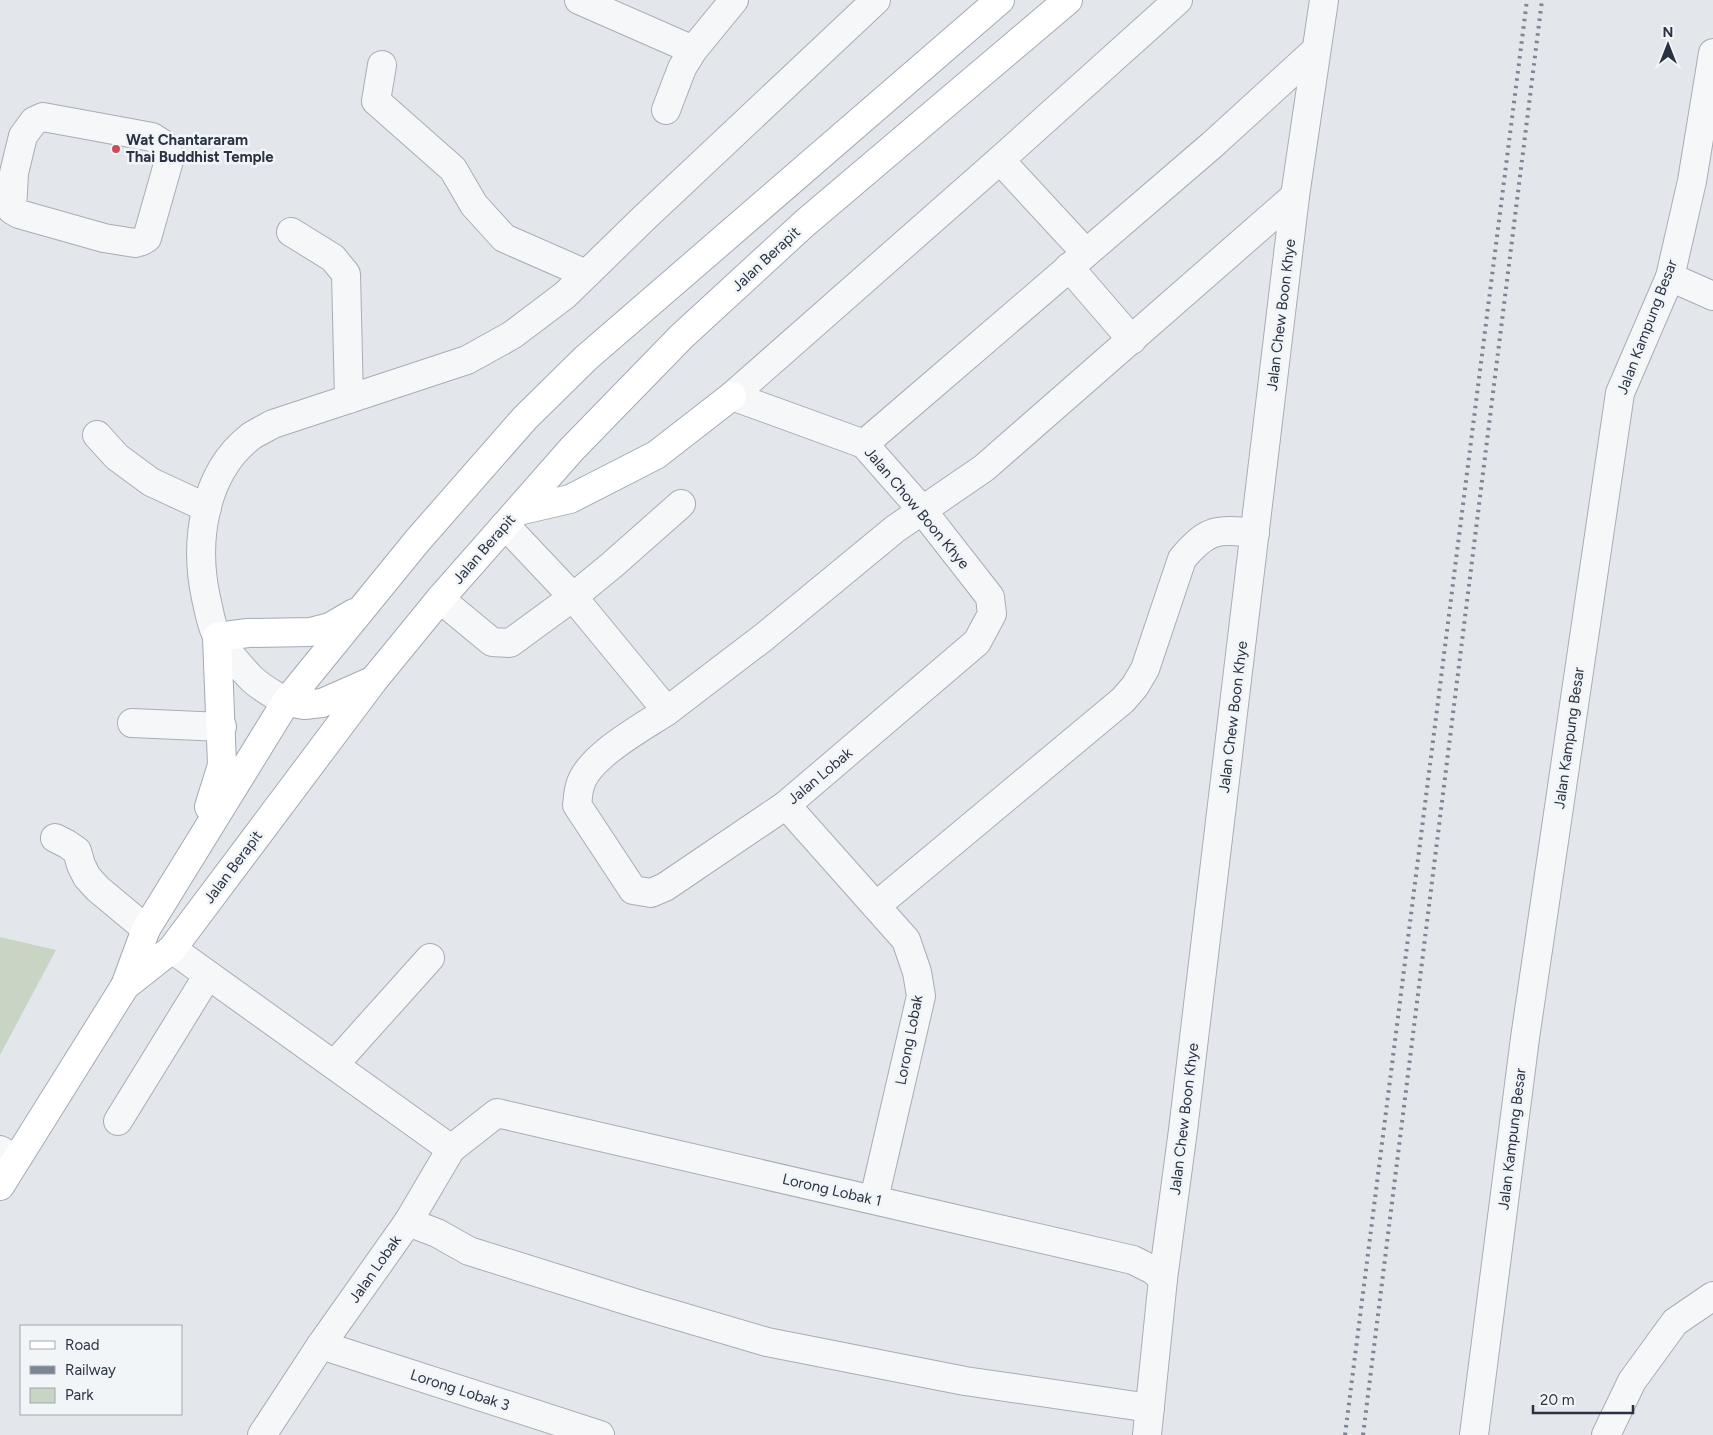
<svg xmlns="http://www.w3.org/2000/svg" width="1713" height="1435" font-family="Figtree,sans-serif">
<style>
.green{fill:#c8d5c4}
.lines{fill:none;stroke-linecap:round;stroke-linejoin:round}
.minor-casing{stroke:#a8adb5;stroke-width:30}
.major-casing{stroke:#a2aab6;stroke-width:30}
.minor{stroke:#f5f7f9;stroke-width:28}
.major{stroke:#fff;stroke-width:28}
.rail{stroke:#7c8594;stroke-width:4;stroke-dasharray:2.5 5;stroke-linecap:butt}
.poi-dot{fill:#ce4a5a;stroke:#f2f5f8;stroke-width:2}
.labels{text-anchor:middle;dominant-baseline:central;stroke-width:5;stroke-linejoin:round;paint-order:stroke}
.poi-label{font-size:15px;font-weight:bold;fill:#2b3343;stroke:#f2f5f8;text-anchor:start}
.street-label{font-size:15px;fill:#2b3343;stroke:#f2f5f8}
</style>
<rect width="100%" height="100%" fill="#e3e6eb"/>
<!-- green -->
<path class="green" d="M0,937L56,950L0,1055Z"/>
<g class="lines">
<defs>
<g id="minor">
<path d="M579,0L693,50"/>
<path d="M382,65L376,101L453,169L474,205L504,238L586,274"/>
<path d="M666,110L682,68L693,50L734,0"/>
<path d="M43,117L152,137L163,144L170,157L147,238L142,241L135,243L104,238L19,214L12,210L14,173L23,136L34,121Z"/>
<path d="M1000,160L1086,253"/>
<path d="M291,232L333,258L346,274L349,399"/>
<path d="M1069,267L1132,340"/>
<path d="M1670,277L1713,296"/>
<path d="M97,435L117,457L151,482L207,508"/>
<path d="M864,444L1212,145L1316,50"/>
<path d="M505,525L573,597L612,565L681,504"/>
<path d="M440,599L492,642L510,643L573,597L667,711C643,727 587,757 580,786C578,792 578,799 577,805L633,890L651,893L665,887L786,805L977,642L992,614L990,597L922,510L864,444L732,396L1000,160L1178,0"/>
<path d="M286,702C275,695 261,688 252,679C242,669 226,650 218,638C211,627 209,610 206,598C194,543 203,474 250,437C257,432 266,428 273,424L467,360L512,335L565,295L643,219L876,0"/>
<path d="M667,711L764,637L895,529L984,468L1295,196"/>
<path d="M132,723L222,727"/>
<path d="M786,805L906,940L917,972L921,996L874,1199"/>
<path d="M55,838L67,844L77,851L81,865L87,877L98,889L146,929"/>
<path d="M876,906L1123,700L1135,686L1145,669L1182,559C1208,528 1217,529 1255,533"/>
<path d="M172,949L451,1149"/>
<path d="M334,1065L430,958"/>
<path d="M118,1121L208,975"/>
<path d="M0,1150L16,1159"/>
<path d="M408,1222L437,1233L469,1251L638,1304L767,1342L965,1381L1150,1408"/>
<path d="M321,1345L600,1435"/>
<path d="M262,1435L321,1345L408,1222L451,1149L497,1113L1133,1260L1153,1270L1163,1279"/>
<path d="M1147,1435L1163,1279L1183,1130L1295,196L1324,0"/>
<path d="M1474,1435L1525,1038L1620,393L1670,277L1692,181L1713,53"/>
<path d="M1606,1435L1632,1381L1675,1322L1713,1296"/>
</g>
<g id="major">
<path d="M518,511L570,499L656,455L732,396"/>
<path d="M286,702L304,705L322,703L372,681"/>
<path d="M209,807L222,765L217,637L248,633L310,632L330,627L354,613"/>
<path d="M125,986L146,929L286,702L418,540L525,418L586,358L1000,0"/>
<path d="M0,1186L125,986L172,949L373,681L440,599L572,449L682,336L805,223L1068,0"/>
</g>
</defs>
<!-- minor casing -->
<use href="#minor" class="minor-casing"/>
<!-- major casing -->
<use href="#major" class="major-casing"/>
<!-- minor -->
<use href="#minor" class="minor"/>
<!-- major -->
<use href="#major" class="major"/>
<!-- rail -->
<g class="rail">
<path d="M1345,1435L1527,0"/>
<path d="M1363,1435L1542,0"/>
</g>
</g>
<!-- markers -->
<circle class="poi-dot" cx="116" cy="149" r="5"/>
<g class="labels">
<!-- poi labels -->
<g class="poi-label">
<text x="126" y="140">Wat Chantararam<tspan x="126" dy="17">Thai Buddhist Temple</tspan></text>
</g>
<!-- street labels -->
<g class="street-label">
<text transform="translate(766 259) rotate(-43)">Jalan Berapit</text>
<text transform="translate(1281 315) rotate(-83)">Jalan Chew Boon Khye</text>
<text transform="translate(1647 327) rotate(-69)">Jalan Kampung Besar</text>
<text transform="translate(917 508) rotate(50)">Jalan Chow Boon Khye</text>
<text transform="translate(484 549) rotate(-49)">Jalan Berapit</text>
<text transform="translate(1233 717) rotate(-83)">Jalan Chew Boon Khye</text>
<text transform="translate(1569 738) rotate(-82)">Jalan Kampung Besar</text>
<text transform="translate(820 776) rotate(-40)">Jalan Lobak</text>
<text transform="translate(233 867) rotate(-53)">Jalan Berapit</text>
<text transform="translate(909 1040) rotate(-79)">Lorong Lobak</text>
<text transform="translate(1184 1119) rotate(-83)">Jalan Chew Boon Khye</text>
<text transform="translate(1512 1139) rotate(-83)">Jalan Kampung Besar</text>
<text transform="translate(832 1190) rotate(13)">Lorong Lobak 1</text>
<text transform="translate(375 1269) rotate(-55)">Jalan Lobak</text>
<text transform="translate(460 1390) rotate(18)">Lorong Lobak 3</text>
</g>
</g>
<!-- legend -->
<rect x="20" y="1325" width="162" height="90" fill="#f2f5f8" stroke="#a2a7b0"/>
<rect x="30" y="1341" width="25" height="8" fill="#ffffff" stroke="#a2a7b0"/>
<text x="65" y="1350" font-size="15" fill="#2b3343">Road</text>
<rect x="30" y="1366" width="25" height="8" fill="#7c8594" stroke="#a2a7b0"/>
<text x="65" y="1375" font-size="15" fill="#2b3343">Railway</text>
<rect x="30" y="1388" width="25" height="15" fill="#c8d5c4" stroke="#a2a7b0"/>
<text x="65" y="1400" font-size="15" fill="#2b3343">Park</text>
<!-- north arrow -->
<g transform="translate(1668 45)" stroke="#f2f5f8" stroke-width="4" paint-order="stroke">
<path d="M0-4L9 19L0 12L-9 19Z" fill="#2b3343"/>
<text y="-8" font-size="14" font-weight="bold" text-anchor="middle" fill="#2b3343">N</text>
</g>
<!-- scale -->
<path d="M1533 1405v8h100v-8" fill="none" stroke="#2b3343" stroke-width="2.5"/>
<text x="1540" y="1405" font-size="15" fill="#2b3343" stroke="#f2f5f8" stroke-width="4" paint-order="stroke">20 m</text>
</svg>
